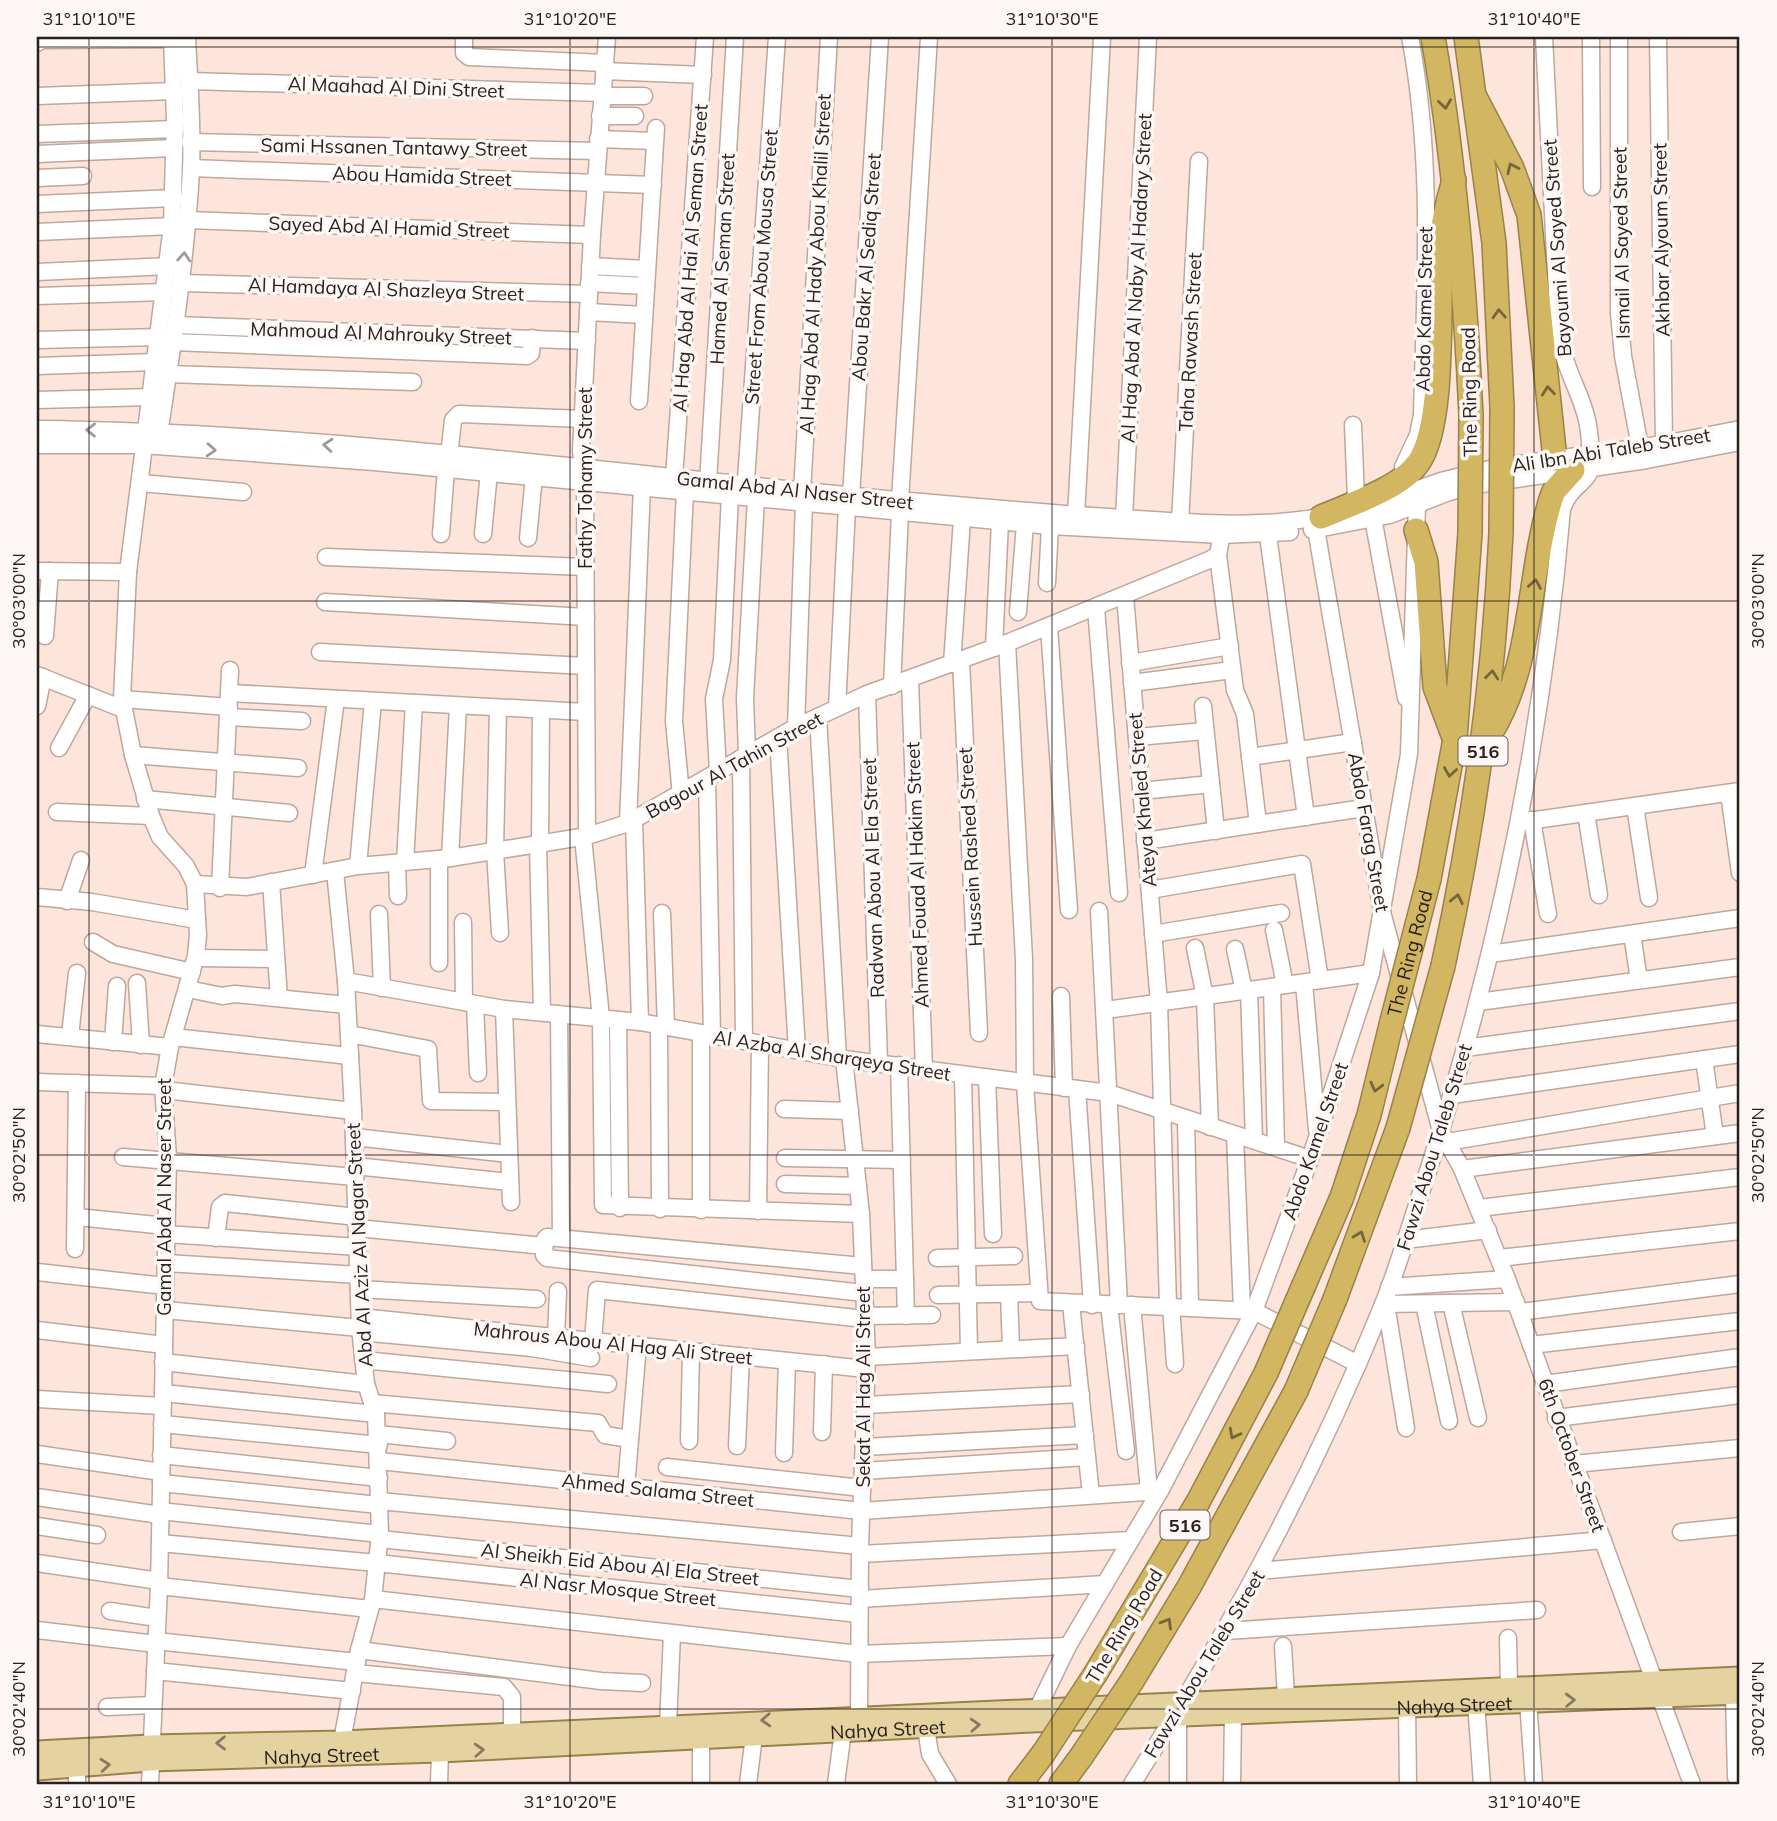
<svg xmlns="http://www.w3.org/2000/svg" width="1777" height="1821" font-family="Mulish,sans-serif">
<style>
.lines{fill:none;stroke-linecap:round;stroke-linejoin:round}
.minor-casing{stroke:#bea79d;stroke-width:19}
.major-casing{stroke:#97824a;stroke-width:23}
.highway-casing{stroke:#97824a;stroke-width:26}
.minor{stroke:#fff;stroke-width:16}
.major{stroke:#e4d3a0;stroke-width:19}
.highway{stroke:#d2b661;stroke-width:23}
.highway-bridge-casing{stroke:#97824a;stroke-width:26;stroke-linecap:butt}
.highway-bridge{stroke:#d2b661;stroke-width:23}
.oneway{stroke:#76643c}
.oneway2{stroke:#9f9b9a}
.oneway3{stroke:#877a5f}
.ticks{fill:none;stroke:#2a211e;stroke-width:2;stroke-opacity:0.45}
.labels{text-anchor:middle;dominant-baseline:central;stroke-width:7;stroke-linejoin:round;paint-order:stroke}
.shield{fill:#fdf7f5;stroke:#69615e;stroke-width:2}
.shield-label{font-size:18px;font-weight:bold;fill:#2a211e}
.street-label{font-size:19px;fill:#2a211e;stroke:#fdf7f5}
.neatline{fill:none;stroke:#2a211e;stroke-width:2.5}
.ticks-label{font-size:18px;text-anchor:middle;fill:#2a211e}
</style>
<rect width="100%" height="100%" fill="#fee5db"/>
<g class="lines">
<defs>
<g id="minor">
<path d="M464,37V53L469,57L605,63"/>
<path d="M1544,37L1559,332C1565,381 1592,401 1590,454"/>
<path d="M1591,37L1592,187"/>
<path d="M1619,37V313L1623,356L1640,447"/>
<path d="M1658,37L1664,444"/>
<path d="M37,43L41,40L183,39"/>
<path d="M604,71L703,75"/>
<path d="M190,81L602,93"/>
<path d="M37,96L174,91"/>
<path d="M601,96H644"/>
<path d="M600,116H635"/>
<path d="M37,134L175,129"/>
<path d="M598,139L655,141"/>
<path d="M190,142L597,151"/>
<path d="M37,154L174,148"/>
<path d="M191,168L653,185"/>
<path d="M37,178L83,176"/>
<path d="M37,204L174,198"/>
<path d="M187,220L592,235"/>
<path d="M37,232L172,226"/>
<path d="M590,266L647,269"/>
<path d="M37,272L169,266"/>
<path d="M182,283L589,294"/>
<path d="M589,283L646,286"/>
<path d="M37,296L165,292"/>
<path d="M588,312L644,315"/>
<path d="M176,325L587,341"/>
<path d="M37,340L159,337"/>
<path d="M173,342L527,356L531,353L532,338"/>
<path d="M37,366L155,362"/>
<path d="M168,374L413,382"/>
<path d="M37,400L151,397"/>
<path d="M639,401L656,128"/>
<path d="M1353,425L1356,498"/>
<path d="M37,429C332,432 627,476 921,502C989,508 1056,514 1123,518C1193,523 1262,529 1331,515"/>
<path d="M158,440C172,350 186,261 191,170C193,126 189,81 187,37"/>
<path d="M37,445H143L374,462L1050,526L1222,535L1290,532"/>
<path d="M449,456L453,420L459,414L583,419"/>
<path d="M1403,467L1418,435L1422,415C1425,288 1434,162 1410,37"/>
<path d="M674,478L705,37"/>
<path d="M708,482L735,37"/>
<path d="M141,483L243,492"/>
<path d="M802,491L829,37"/>
<path d="M745,494L777,37"/>
<path d="M851,496L880,37"/>
<path d="M900,500L929,37"/>
<path d="M1367,507L1441,481L1498,467L1664,444L1740,429"/>
<path d="M1076,516L1102,37"/>
<path d="M1124,518L1148,37"/>
<path d="M1373,518L1406,698"/>
<path d="M1180,523L1199,161"/>
<path d="M1316,529L1382,912L1441,1131L1462,1169L1507,1279L1692,1784"/>
<path d="M1312,530L1390,515L1449,492L1475,485L1647,460L1740,442"/>
<path d="M441,534L446,469"/>
<path d="M483,534L489,472"/>
<path d="M1268,535L1306,817"/>
<path d="M528,538L534,476"/>
<path d="M1218,555L1235,690L1245,714L1258,824"/>
<path d="M326,557L585,567"/>
<path d="M37,571L128,572"/>
<path d="M1047,583L1050,526"/>
<path d="M1125,596L1159,1003L1168,1305"/>
<path d="M325,602L586,617"/>
<path d="M1096,608L1119,893"/>
<path d="M1018,612L1025,524"/>
<path d="M1049,627L1069,910"/>
<path d="M45,636L50,571"/>
<path d="M1007,643L1024,959L1025,1084L1040,1301L1254,1311L1358,1364"/>
<path d="M994,648L1000,522"/>
<path d="M320,652L586,666"/>
<path d="M961,661L979,1033"/>
<path d="M1130,663L1230,646"/>
<path d="M952,664L962,519"/>
<path d="M37,675L123,709"/>
<path d="M910,680L924,1069"/>
<path d="M1132,683L1232,670"/>
<path d="M892,686L900,513"/>
<path d="M230,693L586,712"/>
<path d="M867,694L879,1062"/>
<path d="M122,699L229,707"/>
<path d="M37,706L43,677"/>
<path d="M1203,706L1216,831"/>
<path d="M498,708L495,851L500,933"/>
<path d="M837,708L847,507"/>
<path d="M229,717L302,721"/>
<path d="M818,717L838,1058"/>
<path d="M796,727L804,502"/>
<path d="M778,737L797,1050"/>
<path d="M1137,737L1205,731"/>
<path d="M59,748L88,695"/>
<path d="M747,754L745,698L756,498"/>
<path d="M133,755L298,768"/>
<path d="M1250,757L1353,742"/>
<path d="M741,758L744,1041"/>
<path d="M718,771L714,699L722,660L730,495"/>
<path d="M707,778L712,1036"/>
<path d="M1141,791L1211,784"/>
<path d="M1729,793L1740,873"/>
<path d="M681,795L674,721L685,491"/>
<path d="M145,799L289,813"/>
<path d="M1635,806L1649,898"/>
<path d="M57,812L151,816"/>
<path d="M1586,813L1599,895"/>
<path d="M1532,820L1548,914"/>
<path d="M634,821L640,1022"/>
<path d="M1521,822L1740,791"/>
<path d="M628,823L642,486"/>
<path d="M587,836L585,480L581,451L592,235L607,37"/>
<path d="M583,837L601,1018L603,1205L861,1214"/>
<path d="M1145,841L1364,808"/>
<path d="M538,844L542,1012"/>
<path d="M540,844L541,710"/>
<path d="M450,858L458,706"/>
<path d="M405,862L414,703"/>
<path d="M397,863L398,896"/>
<path d="M358,866L373,701"/>
<path d="M335,871L346,981L353,1111L360,1328L366,1384L376,1414L380,1534L373,1599L359,1650L342,1741"/>
<path d="M313,875L336,699"/>
<path d="M271,882L279,998"/>
<path d="M195,884L247,887L358,866L450,858L538,844L587,836L628,823L796,727L867,694L1007,643L1209,560L1218,555L1223,527"/>
<path d="M220,888L230,670"/>
<path d="M1150,890L1302,864L1320,980"/>
<path d="M37,897L92,902L197,920"/>
<path d="M67,901L81,860"/>
<path d="M1099,911L1119,1305"/>
<path d="M662,913L666,1027"/>
<path d="M379,914L382,988"/>
<path d="M463,922L464,1002"/>
<path d="M1274,930L1285,985"/>
<path d="M1153,934L1281,913"/>
<path d="M1632,934L1639,980"/>
<path d="M93,942L113,954L192,972"/>
<path d="M1195,948L1205,997L1210,1127"/>
<path d="M1235,949L1244,991"/>
<path d="M1490,954L1740,918"/>
<path d="M196,958L276,959"/>
<path d="M439,963V859"/>
<path d="M346,981L504,1009L640,1022L844,1059L1109,1093L1310,1159"/>
<path d="M137,983L141,1045"/>
<path d="M1304,983L1317,1130"/>
<path d="M1272,987L1276,1147"/>
<path d="M188,989L222,996L235,994L347,1005"/>
<path d="M1249,990L1254,1140"/>
<path d="M1061,996L1064,1088"/>
<path d="M1478,1002L1740,967"/>
<path d="M475,1004L478,1073"/>
<path d="M504,1009L511,1202"/>
<path d="M1106,1010L1371,973"/>
<path d="M559,1014L561,1238"/>
<path d="M618,1020L620,1208"/>
<path d="M659,1026L660,1209"/>
<path d="M37,1034L170,1047"/>
<path d="M349,1034L428,1049L431,1101L507,1102"/>
<path d="M70,1036L77,973"/>
<path d="M173,1037L350,1056"/>
<path d="M113,1042L117,986"/>
<path d="M1465,1048L1740,1011"/>
<path d="M844,1059L861,1214L867,1357L860,1546L859,1716"/>
<path d="M1704,1059L1715,1136"/>
<path d="M899,1065L906,1316"/>
<path d="M963,1075L969,1351"/>
<path d="M987,1078L993,1234"/>
<path d="M37,1082L163,1086"/>
<path d="M1077,1089L1092,1305"/>
<path d="M164,1090L353,1111"/>
<path d="M1452,1095L1740,1054"/>
<path d="M784,1109L850,1111"/>
<path d="M1186,1119L1190,1306"/>
<path d="M1235,1135L1242,1310"/>
<path d="M354,1137L509,1154"/>
<path d="M1447,1142L1740,1093"/>
<path d="M123,1157L355,1177"/>
<path d="M785,1158L902,1160"/>
<path d="M355,1166L510,1182"/>
<path d="M1462,1169L1740,1133"/>
<path d="M785,1184L858,1186"/>
<path d="M1479,1208L1740,1177"/>
<path d="M701,1210V1035"/>
<path d="M758,1211L760,1044"/>
<path d="M77,1217L166,1226"/>
<path d="M357,1228L544,1246"/>
<path d="M166,1234L358,1247"/>
<path d="M216,1238L220,1207L225,1203L357,1217"/>
<path d="M1405,1240L1488,1230"/>
<path d="M75,1249L77,1083"/>
<path d="M937,1258L1014,1256"/>
<path d="M1499,1258L1740,1231"/>
<path d="M166,1263L359,1275"/>
<path d="M863,1266L547,1237L545,1239L544,1255L547,1258L864,1293"/>
<path d="M37,1272L165,1286"/>
<path d="M864,1279H905"/>
<path d="M1389,1287L1507,1279"/>
<path d="M359,1289L537,1299"/>
<path d="M1009,1294L1011,1349"/>
<path d="M938,1295L1038,1293"/>
<path d="M1451,1303L1478,1418"/>
<path d="M1071,1304L1091,1495"/>
<path d="M1383,1304L1516,1302"/>
<path d="M1386,1304L1406,1428"/>
<path d="M1424,1304L1449,1421"/>
<path d="M1109,1305L1126,1451"/>
<path d="M1132,1305L1149,1492"/>
<path d="M1171,1305L1175,1364"/>
<path d="M165,1310L360,1328"/>
<path d="M1520,1312L1740,1284"/>
<path d="M865,1316L932,1315"/>
<path d="M360,1317L866,1369"/>
<path d="M37,1330L164,1345"/>
<path d="M361,1332L532,1348L591,1358"/>
<path d="M556,1337L558,1291"/>
<path d="M593,1341L597,1290L865,1319"/>
<path d="M1531,1345L1740,1321"/>
<path d="M867,1357L1076,1346"/>
<path d="M363,1360L608,1384"/>
<path d="M163,1362L366,1384"/>
<path d="M1545,1384L1740,1357"/>
<path d="M163,1393L376,1414"/>
<path d="M37,1399L162,1406"/>
<path d="M372,1403L598,1423L605,1435L630,1439"/>
<path d="M865,1405L1081,1394"/>
<path d="M1556,1418L1740,1395"/>
<path d="M162,1424L379,1445"/>
<path d="M822,1432L824,1364"/>
<path d="M378,1434L447,1441"/>
<path d="M689,1441L691,1351"/>
<path d="M737,1446L741,1356"/>
<path d="M864,1447L1085,1435"/>
<path d="M784,1453L787,1361"/>
<path d="M37,1454L161,1472"/>
<path d="M161,1455L379,1478"/>
<path d="M379,1461L861,1511L1160,1491"/>
<path d="M1574,1464L1740,1448"/>
<path d="M667,1467L862,1488"/>
<path d="M863,1471L1087,1457"/>
<path d="M161,1483L379,1505"/>
<path d="M626,1487L638,1345"/>
<path d="M37,1497L160,1515"/>
<path d="M379,1501L860,1546"/>
<path d="M160,1511L380,1534"/>
<path d="M37,1526L97,1535"/>
<path d="M1681,1532L1740,1526"/>
<path d="M380,1539L860,1589"/>
<path d="M160,1543L377,1563L859,1614"/>
<path d="M860,1554L1131,1540"/>
<path d="M37,1563L159,1581"/>
<path d="M1259,1571L1603,1540"/>
<path d="M159,1586L370,1609"/>
<path d="M373,1599L859,1654L1068,1646"/>
<path d="M860,1599L1105,1584"/>
<path d="M110,1611L157,1618"/>
<path d="M37,1630L156,1644"/>
<path d="M1226,1631L1537,1610"/>
<path d="M1508,1638L1509,1687"/>
<path d="M156,1641L357,1662"/>
<path d="M1283,1646L1286,1697"/>
<path d="M359,1650L601,1681L642,1683"/>
<path d="M155,1671L352,1691"/>
<path d="M355,1673L504,1687L512,1697V1733"/>
<path d="M1734,1695L1736,1777"/>
<path d="M1528,1701L1534,1784"/>
<path d="M1476,1703L1482,1784"/>
<path d="M1407,1706L1408,1784"/>
<path d="M107,1707L153,1705"/>
<path d="M1178,1715V1784"/>
<path d="M1034,1716L1068,1646L1160,1491L1254,1311L1310,1159L1371,973L1409,754L1417,505"/>
<path d="M668,1725L672,1634"/>
<path d="M926,1728L930,1754L948,1784"/>
<path d="M701,1738V1784"/>
<path d="M77,1768V1784"/>
<path d="M150,1784L159,1586L168,1158L163,1086L170,1047L196,956L198,935L195,884L186,866L160,837L151,816L133,755L122,699L128,572L172,226L175,120L172,37"/>
<path d="M439,1784L440,1752"/>
<path d="M748,1784L754,1736"/>
<path d="M836,1784L843,1731"/>
<path d="M1132,1784C1229,1632 1314,1474 1382,1307C1400,1262 1413,1216 1428,1171C1498,955 1543,735 1562,509C1570,485 1589,483 1591,466"/>
<path d="M1232,1784L1233,1713"/>
</g>
<g id="major">
<path d="M37,1751L150,1745L342,1741L1740,1677"/>
<path id="s1" d="M37,1770L150,1761L440,1752L1032,1722L1740,1694"/>
</g>
<g id="highway">
<path d="M1433,37C1455,162 1465,288 1471,415"/>
<path d="M1466,37L1494,243L1502,407"/>
<path d="M1475,97L1512,168L1529,215L1555,459"/>
<path d="M1321,517C1349,505 1401,488 1418,463C1447,424 1437,290 1442,237C1443,217 1449,199 1454,180"/>
<path d="M1416,530L1426,562L1435,687L1453,735"/>
<path d="M1489,736C1534,665 1527,577 1551,499L1554,491L1573,470"/>
<path d="M1429,879L1455,739L1470,533"/>
<path d="M1443,966C1475,820 1494,683 1501,533"/>
<path d="M1304,1285L1342,1197L1369,1115L1392,1021"/>
<path d="M1335,1299L1398,1128"/>
<path d="M1096,1673L1198,1502L1266,1373"/>
<path d="M1132,1681L1189,1587L1296,1391"/>
<path d="M1020,1784L1043,1754"/>
<path d="M1061,1784L1081,1757"/>
</g>
</defs>
<!-- minor casing -->
<use href="#minor" class="minor-casing"/>
<!-- major casing -->
<use href="#major" class="major-casing"/>
<!-- highway casing -->
<use href="#highway" class="highway-casing"/>
<!-- minor -->
<use href="#minor" class="minor"/>
<!-- major -->
<use href="#major" class="major"/>
<!-- highway -->
<use href="#highway" class="highway"/>
<defs>
<g id="highway-bridge">
<path d="M1470,533L1471,415"/>
<path d="M1501,533L1502,407"/>
<path id="s2" d="M1392,1021L1429,879"/>
<path d="M1398,1128L1443,966"/>
<path d="M1266,1373L1304,1285"/>
<path d="M1296,1391L1335,1299"/>
<path d="M1043,1754L1096,1673"/>
<path d="M1081,1757L1132,1681"/>
</g>
</defs>
<!-- highway-bridge casing -->
<use href="#highway-bridge" class="highway-bridge-casing"/>
<!-- highway-bridge -->
<use href="#highway-bridge" class="highway-bridge"/>
</g>
<!-- one-way arrows -->
<defs><path id="oneway-chevron" d="M-2-3.5L2.5 0L-2 3.5" fill="none" stroke-width="1.6" stroke-linecap="round" stroke-linejoin="round" transform="scale(1.75)"/></defs>
<g class="oneway">
<use href="#oneway-chevron" transform="translate(1445 104) rotate(82)"/>
<use href="#oneway-chevron" transform="translate(1512 168) rotate(-115)"/>
<use href="#oneway-chevron" transform="translate(1499 314) rotate(-93)"/>
<use href="#oneway-chevron" transform="translate(1548 391) rotate(-96)"/>
<use href="#oneway-chevron" transform="translate(1535 584) rotate(-80)"/>
<use href="#oneway-chevron" transform="translate(1492 675) rotate(-84)"/>
<use href="#oneway-chevron" transform="translate(1450 772) rotate(99)"/>
<use href="#oneway-chevron" transform="translate(1457 899) rotate(-78)"/>
<use href="#oneway-chevron" transform="translate(1376 1087) rotate(104)"/>
<use href="#oneway-chevron" transform="translate(1360 1236) rotate(-69)"/>
<use href="#oneway-chevron" transform="translate(1234 1434) rotate(118)"/>
<use href="#oneway-chevron" transform="translate(1167 1623) rotate(-59)"/>
</g>
<g class="oneway2">
<use href="#oneway-chevron" transform="translate(184 257) rotate(-86)"/>
<use href="#oneway-chevron" transform="translate(91 430) rotate(-179)"/>
<use href="#oneway-chevron" transform="translate(328 445) rotate(-175)"/>
<use href="#oneway-chevron" transform="translate(211 450) rotate(4)"/>
</g>
<g class="oneway3">
<use href="#oneway-chevron" transform="translate(1570 1700) rotate(-2)"/>
<use href="#oneway-chevron" transform="translate(766 1720) rotate(177)"/>
<use href="#oneway-chevron" transform="translate(975 1725) rotate(-3)"/>
<use href="#oneway-chevron" transform="translate(221 1743) rotate(179)"/>
<use href="#oneway-chevron" transform="translate(479 1750) rotate(-3)"/>
<use href="#oneway-chevron" transform="translate(105 1765) rotate(-5)"/>
</g>
<!-- ticks -->
<path class="ticks" d="M89,37V1784M570,37V1784M1052,37V1784M1534,37V1784M37,47H1740M37,601H1740M37,1155H1740M37,1709H1740"/>
<g class="labels">
<!-- shield labels -->
<g class="shield">
<rect x="1458.5" y="736.5" width="49" height="29" rx="5"/>
<rect x="1160.5" y="1510.5" width="49" height="29" rx="5"/>
</g>
<g class="shield-label">
<text x="1483" y="751">516</text>
<text x="1185" y="1525">516</text>
</g>
<!-- street labels -->
<g class="street-label">
<text transform="translate(396 87) rotate(2)">Al Maahad Al Dini Street</text>
<text transform="translate(394 147) rotate(1)">Sami Hssanen Tantawy Street</text>
<text transform="translate(422 176) rotate(2)">Abou Hamida Street</text>
<text transform="translate(389 227) rotate(2)">Sayed Abd Al Hamid Street</text>
<text transform="translate(1661 240) rotate(-91)">Akhbar Alyoum Street</text>
<text transform="translate(1621 243) rotate(-91)">Ismail Al Sayed Street</text>
<text transform="translate(1557 248) rotate(-94)">Bayoumi Al Sayed Street</text>
<text transform="translate(690 258) rotate(-86)">Al Hag Abd Al Hai Al Seman Street</text>
<text transform="translate(722 259) rotate(-87)">Hamed Al Seman Street</text>
<text transform="translate(815 264) rotate(-87)">Al Hag Abd Al Hady Abou Khalil Street</text>
<text transform="translate(761 267) rotate(-86)">Street From Abou Mousa Street</text>
<text transform="translate(866 267) rotate(-86)">Abou Bakr Al Sediq Street</text>
<text transform="translate(1136 278) rotate(-87)">Al Hag Abd Al Naby Al Hadary Street</text>
<text transform="translate(386 289) rotate(2)">Al Hamdaya Al Shazleya Street</text>
<text transform="translate(1424 309) rotate(-89)">Abdo Kamel Street</text>
<text transform="translate(381 333) rotate(2)">Mahmoud Al Mahrouky Street</text>
<text transform="translate(1190 342) rotate(-87)">Taha Rawash Street</text>
<text transform="translate(1469 392) rotate(-91)">The Ring Road</text>
<text transform="translate(1611 450) rotate(-9)">Ali Ibn Abi Taleb Street</text>
<text transform="translate(585 478) rotate(-90)">Fathy Tohamy Street</text>
<text transform="translate(795 490) rotate(6)">Gamal Abd Al Naser Street</text>
<text transform="translate(734 765) rotate(-29)">Bagour Al Tahin Street</text>
<text transform="translate(1142 800) rotate(-95)">Ateya Khaled Street</text>
<text transform="translate(1369 832) rotate(80)">Abdo Farag Street</text>
<text transform="translate(970 847) rotate(-93)">Hussein Rashed Street</text>
<text transform="translate(917 875) rotate(-92)">Ahmed Fouad Al Hakim Street</text>
<text transform="translate(873 878) rotate(-92)">Radwan Abou Al Ela Street</text>
<text stroke="none"><textPath href="#s2" startOffset="70">The Ring Road</textPath></text>
<text transform="translate(832 1055) rotate(9)">Al Azba Al Sharqeya Street</text>
<text transform="translate(1315 1141) rotate(-71)">Abdo Kamel Street</text>
<text transform="translate(1434 1147) rotate(-73)">Fawzi Abou Taleb Street</text>
<text transform="translate(164 1197) rotate(-90)">Gamal Abd Al Naser Street</text>
<text transform="translate(359 1245) rotate(-93)">Abd Al Aziz Al Nagar Street</text>
<text transform="translate(613 1343) rotate(6)">Mahrous Abou Al Hag Ali Street</text>
<text transform="translate(863 1387) rotate(-90)">Sekat Al Hag Ali Street</text>
<text transform="translate(1572 1455) rotate(70)">6th October Street</text>
<text transform="translate(658 1490) rotate(6)">Ahmed Salama Street</text>
<text transform="translate(620 1564) rotate(6)">Al Sheikh Eid Abou Al Ela Street</text>
<text transform="translate(618 1589) rotate(6)">Al Nasr Mosque Street</text>
<text transform="translate(1124 1626) rotate(-59)">The Ring Road</text>
<text transform="translate(1204 1664) rotate(-59)">Fawzi Abou Taleb Street</text>
<text stroke="none"><textPath href="#s1" startOffset="1419">Nahya Street</textPath></text>
<text stroke="none"><textPath href="#s1" startOffset="852">Nahya Street</textPath></text>
<text stroke="none"><textPath href="#s1" startOffset="285">Nahya Street</textPath></text>
</g>
</g>
<!-- border -->
<rect width="1777" height="1821" fill="none" stroke="#fdf7f5" stroke-width="77"/>
<rect x="38" y="38" width="1700" height="1745" class="neatline"/>
<g class="ticks-label">
<text x="89" y="25">31°10'10"E</text>
<text x="570" y="25">31°10'20"E</text>
<text x="1052" y="25">31°10'30"E</text>
<text x="1534" y="25">31°10'40"E</text>
<text transform="translate(19 601) rotate(-90)" y="6">30°03'00"N</text>
<text transform="translate(1758 601) rotate(-90)" y="6">30°03'00"N</text>
<text transform="translate(19 1155) rotate(-90)" y="6">30°02'50"N</text>
<text transform="translate(1758 1155) rotate(-90)" y="6">30°02'50"N</text>
<text transform="translate(19 1709) rotate(-90)" y="6">30°02'40"N</text>
<text transform="translate(1758 1709) rotate(-90)" y="6">30°02'40"N</text>
<text x="89" y="1808">31°10'10"E</text>
<text x="570" y="1808">31°10'20"E</text>
<text x="1052" y="1808">31°10'30"E</text>
<text x="1534" y="1808">31°10'40"E</text>
</g>
</svg>
